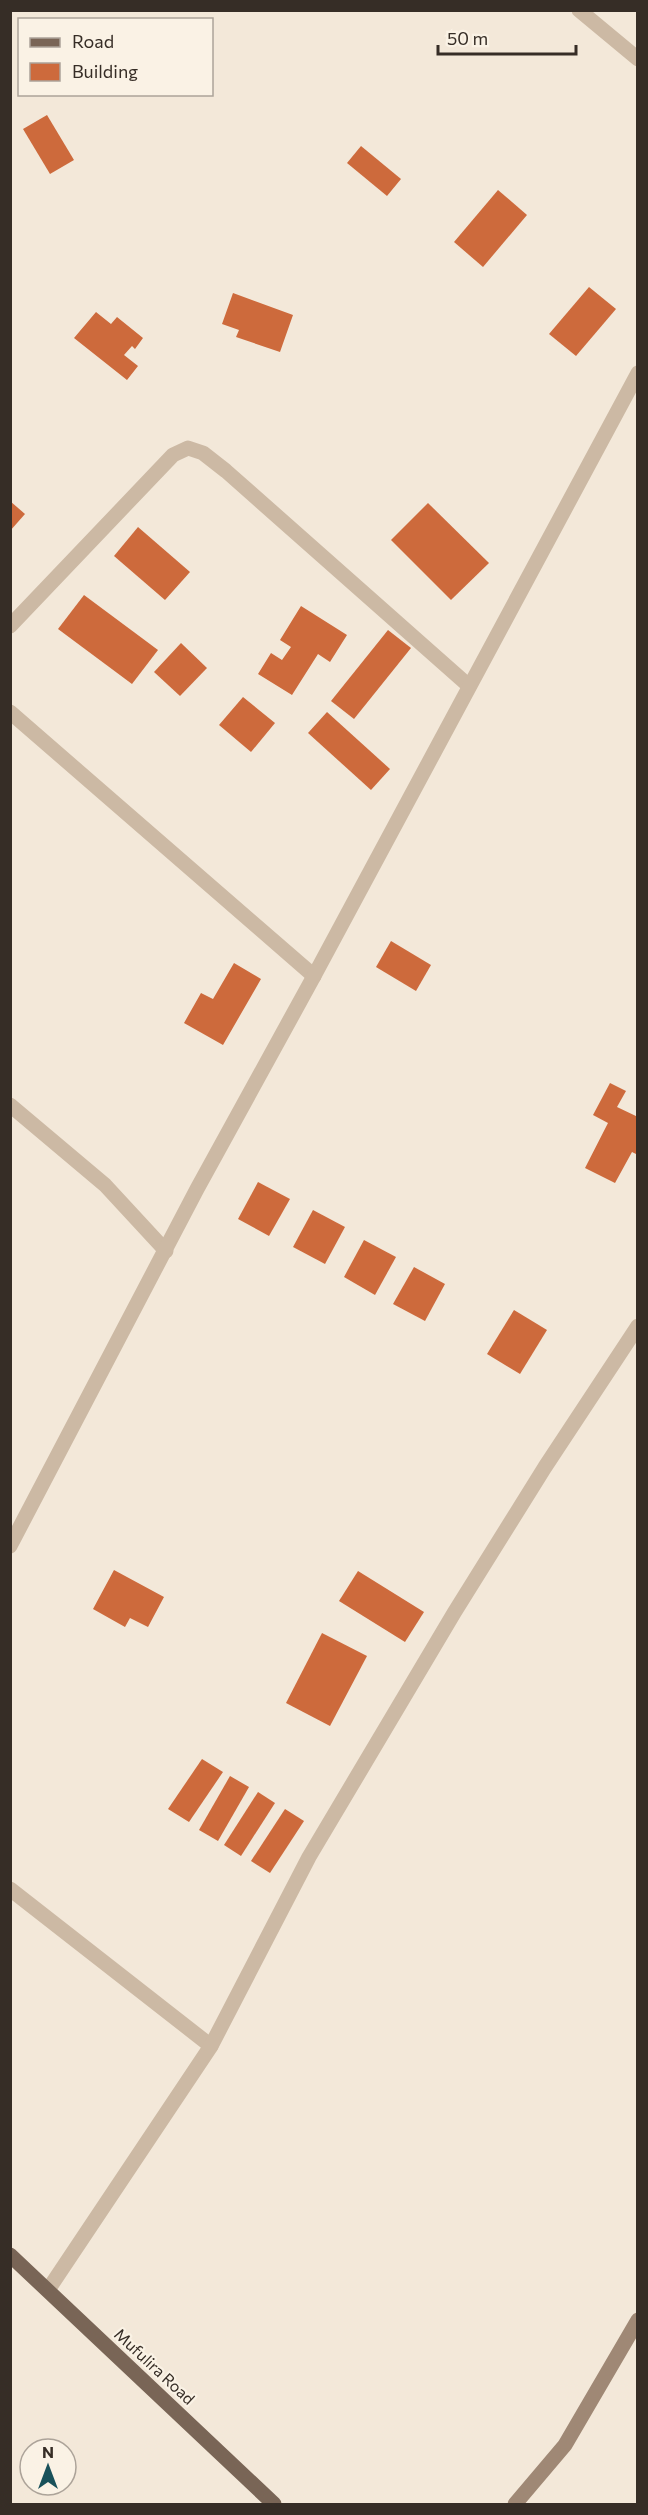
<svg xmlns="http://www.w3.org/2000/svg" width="648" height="2515" font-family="Commissioner,sans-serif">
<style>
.building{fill:#cd6a3c}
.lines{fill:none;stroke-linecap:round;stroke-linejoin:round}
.street{stroke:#ccb9a4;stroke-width:15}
.secondary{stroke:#9f8875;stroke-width:15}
.primary{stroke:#796556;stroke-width:15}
.labels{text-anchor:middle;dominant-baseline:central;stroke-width:4.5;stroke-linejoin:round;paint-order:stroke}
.street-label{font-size:16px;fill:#362d26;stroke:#faf2e5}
</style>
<rect width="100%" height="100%" fill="#f3e8d9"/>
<!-- building -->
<g class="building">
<path d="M47,115L74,160L50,174L23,129Z"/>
<path d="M361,146L401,179L387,196L347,163Z"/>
<path d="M498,190L527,215L483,267L454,242Z"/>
<path d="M589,287L616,309L576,356L549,334Z"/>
<path d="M233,293L293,315L280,352L236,337L239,330L222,324Z"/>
<path d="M96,312L111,324L117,317L143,338L135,349L132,346L124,355L138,366L127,380L74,338Z"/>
<path d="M10,501L25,514L10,531Z"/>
<path d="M428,503L489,563L451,600L391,540Z"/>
<path d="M138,527L190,572L165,600L114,556Z"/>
<path d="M84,595L158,650L132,684L58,629Z"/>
<path d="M301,606L347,635L330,662L318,654L292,695L258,674L271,653L282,660L291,647L280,640Z"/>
<path d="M388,630L411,648L354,719L331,701Z"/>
<path d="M181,643L207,668L180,696L154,672Z"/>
<path d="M243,697L275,723L251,752L219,725Z"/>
<path d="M327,712L390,769L371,790L308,733Z"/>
<path d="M391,941L431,965L416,991L376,967Z"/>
<path d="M234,963L261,979L223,1045L184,1023L201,993L213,999Z"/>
<path d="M610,1083L626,1091L617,1107L638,1117V1155L632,1152L615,1183L585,1168L608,1123L593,1115Z"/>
<path d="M258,1182L290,1199L269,1236L238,1219Z"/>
<path d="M313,1210L345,1227L325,1264L293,1247Z"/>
<path d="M364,1240L396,1257L375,1295L344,1277Z"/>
<path d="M414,1267L445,1284L425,1321L393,1304Z"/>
<path d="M514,1310L547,1330L520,1374L487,1354Z"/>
<path d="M114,1570L164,1597L148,1627L130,1618L125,1627L93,1609Z"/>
<path d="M358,1571L424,1612L405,1642L339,1601Z"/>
<path d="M322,1633L367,1656L330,1726L286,1703Z"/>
<path d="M202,1759L223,1772L189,1822L168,1809Z"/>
<path d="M230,1776L249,1787L218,1841L199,1830Z"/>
<path d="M258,1792L275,1803L241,1856L224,1845Z"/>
<path d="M285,1809L304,1821L270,1873L251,1861Z"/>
</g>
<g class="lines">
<!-- street -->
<g class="street">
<path d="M579,10L638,59"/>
<path d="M10,626L173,455L188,448L203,453L226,471L469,686"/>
<path d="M10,712L314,976"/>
<path d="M10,1105L105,1185L166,1251"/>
<path d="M10,1546L197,1189L314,976L638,373"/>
<path d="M10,1889L211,2046"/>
<path d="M48,2290L211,2046L309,1857L454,1613L545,1467L638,1326"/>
</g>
<!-- secondary -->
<path class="secondary" d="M515,2504L565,2445L638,2320"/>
<!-- primary -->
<path class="primary" d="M10,2255L274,2504"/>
</g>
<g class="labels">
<!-- street labels -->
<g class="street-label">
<text transform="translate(155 2366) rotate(43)">Mufulira Road</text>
</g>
</g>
<!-- border -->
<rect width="648" height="2515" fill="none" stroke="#362d26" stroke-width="24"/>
<!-- legend -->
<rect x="18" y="18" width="195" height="78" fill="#faf2e5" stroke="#aca399" stroke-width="1.5"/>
<rect x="30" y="38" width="30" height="9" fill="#796556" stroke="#aca399" stroke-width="1.5"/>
<text x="72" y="48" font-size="18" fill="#362d26">Road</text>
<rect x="30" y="63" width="30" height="18" fill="#cd6a3c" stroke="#aca399" stroke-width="1.5"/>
<text x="72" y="78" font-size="18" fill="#362d26">Building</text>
<!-- north arrow -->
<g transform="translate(48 2467)"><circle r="28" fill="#faf2e5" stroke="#aca399" stroke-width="1.5"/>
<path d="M0-4.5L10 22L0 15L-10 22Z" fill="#19515a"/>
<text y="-9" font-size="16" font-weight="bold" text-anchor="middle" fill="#362d26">N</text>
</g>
<!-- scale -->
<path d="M438 45v9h138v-9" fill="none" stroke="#362d26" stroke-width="3"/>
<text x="447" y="45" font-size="18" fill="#362d26" stroke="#faf2e5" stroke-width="4.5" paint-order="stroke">50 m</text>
</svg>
